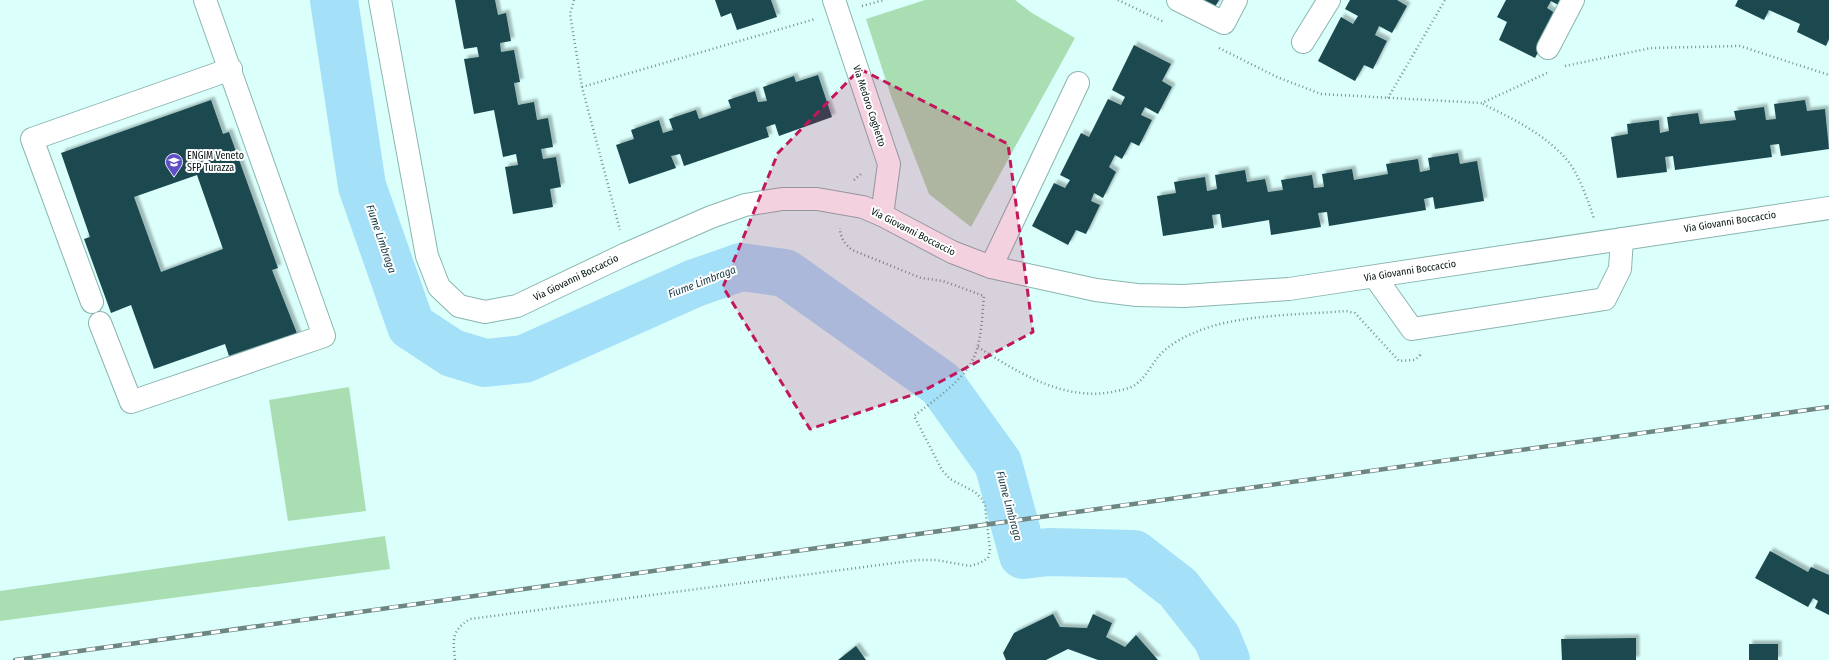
<svg xmlns="http://www.w3.org/2000/svg" width="1829" height="660" font-family="'Fira Sans Condensed',sans-serif">
<style>
.green{fill:#a9deb3}
.lines{fill:none;stroke-linecap:round;stroke-linejoin:round}
.river{stroke:#a5e0f9;stroke-width:48}
.building{fill:#1a494f;fill-rule:evenodd;filter:url(#shadow)}
.minor-casing{stroke:#8ab5b1;stroke-width:24}
.path{stroke:#78928f;stroke-width:2.5;stroke-dasharray:1 3;stroke-linecap:butt}
.minor{stroke:#fff;stroke-width:22}
.rail-casing{stroke:#6d8683;stroke-width:4.5}
.rail{stroke:#fff;stroke-width:3;stroke-dasharray:9;stroke-linecap:butt}
.marked{fill:#c2185b;fill-opacity:0.2;stroke:#c2185b;stroke-width:3;stroke-dasharray:8 5;stroke-linejoin:round}
.labels{text-anchor:middle;dominant-baseline:central;stroke-width:4;stroke-linejoin:round;paint-order:stroke}
.street-label{font-size:10px;fill:#02110f;stroke:#fff}
.poi-label{font-size:10px;fill:#02110f;stroke:#fff;text-anchor:start}
.water-label{font-size:11px;font-style:italic;fill:#173a47;stroke:#fff}
</style>
<defs>
<filter id="shadow"><feDropShadow dx="3.5" dy="-3.5" stdDeviation="1" flood-color="#0004"/></filter>
</defs>
<rect width="100%" height="100%" fill="#dbfffb"/>
<!-- green -->
<g class="green">
<path d="M925,0H1015L1032,13L1075,38L971,227L929,194L891,96L866,19Z"/>
<path d="M349,387L366,511L288,521L269,400Z"/>
<path d="M385,536L390,569L0,621V591Z"/>
</g>
<g class="lines">
<!-- river -->
<path class="river" d="M334,0L362,186L411,326L452,353L485,363L524,359L695,283L741,267L785,273L941,384L998,463L1023,555L1049,552L1134,554L1178,588L1217,638L1226,660"/>
</g>
<!-- building -->
<g class="building">
<path d="M455,0H495L498,15L506,13L511,41L500,43L501,52L514,50L520,82L514,83L518,105L534,102L537,120L548,118L553,147L541,149L543,159L556,157L561,187L550,189L553,207L513,214L505,167L518,165L516,154L503,157L494,110L474,114L464,59L479,57L477,47L464,49Z"/>
<path d="M715,0H771L777,17L737,30L731,13L721,17Z"/>
<path d="M1201,0H1219L1215,7Z"/>
<path d="M1350,0H1397L1407,6L1392,33L1379,26L1375,35L1387,41L1373,69L1364,65L1355,81L1318,61L1341,17L1353,24L1358,16L1345,9Z"/>
<path d="M1506,0H1564L1560,6L1551,1L1547,8L1558,15L1535,58L1499,40L1507,22L1497,17Z"/>
<path d="M1738,0H1829V39L1826,46L1797,32L1800,24L1769,10L1764,20L1735,6Z"/>
<path d="M1134,45L1171,64L1162,81L1172,87L1158,114L1145,107L1141,115L1152,120L1139,146L1131,142L1122,159L1115,155L1109,167L1116,172L1103,198L1094,193L1091,201L1100,205L1086,234L1076,230L1068,245L1032,226L1054,183L1065,188L1070,180L1060,175L1081,133L1089,137L1108,99L1121,105L1125,97L1112,90Z"/>
<path d="M818,75L832,117L779,136L775,124L766,127L769,137L684,166L680,154L671,156L676,168L629,184L616,145L634,139L631,130L659,120L663,133L673,130L669,119L696,110L699,119L731,108L728,100L755,91L758,102L767,101L763,87L794,76L796,82Z"/>
<path d="M211,100L223,134L229,132L278,268L272,270L300,341L232,365L225,344L154,369L131,305L111,313L84,239L90,237L61,153ZM197,175L223,249L161,272L134,197Z"/>
<path d="M1805,100L1807,111L1825,109L1829,149L1781,156L1779,144L1770,145L1772,157L1675,170L1673,156L1665,157L1667,172L1617,178L1611,137L1628,134L1627,124L1659,120L1660,133L1669,131L1667,117L1698,113L1700,124L1736,120L1734,111L1764,107L1766,120L1776,119L1774,104Z"/>
<path d="M1458,153L1460,164L1477,161L1484,201L1435,209L1433,197L1424,199L1426,210L1329,226L1327,212L1318,213L1321,227L1271,235L1269,220L1222,228L1220,214L1212,215L1214,228L1163,236L1157,196L1176,193L1174,182L1205,177L1207,191L1217,189L1215,175L1245,170L1247,182L1265,179L1268,192L1283,190L1281,180L1312,175L1314,188L1324,187L1322,174L1352,169L1354,180L1388,174L1386,164L1418,159L1420,172L1430,170L1428,158Z"/>
<path d="M1770,551L1808,572L1811,567L1829,575V615L1815,608L1818,601L1813,598L1808,607L1755,578Z"/>
<path d="M1053,614L1060,627L1087,628L1093,614L1112,623L1106,637L1125,647L1136,635L1158,660H1098L1068,649L1046,660H1006L1003,653L1014,633Z"/>
<path d="M1636,638V660H1562L1561,639Z"/>
<rect x="1749" y="644" width="29" height="16"/>
<path d="M856,646L866,660H838Z"/>
</g>
<g class="lines">
<defs>
<g id="minor">
<path d="M380,0L427,256L439,287L459,306L485,312L517,306L626,254L711,217L745,205L782,199H817L863,207L882,215L952,252L991,267L1096,290L1137,295L1184,296L1289,289L1829,208"/>
<path d="M834,0L889,164L882,215"/>
<path d="M1178,0L1224,23L1236,0"/>
<path d="M1303,42L1329,0"/>
<path d="M1548,48L1573,0"/>
<path d="M991,267L1078,83"/>
<path d="M1375,277L1412,329L1605,299L1620,269L1622,239"/>
<path d="M92,302L32,139L231,69"/>
<path d="M100,323L131,402L324,336L205,0"/>
</g>
</defs>
<!-- minor casing -->
<use href="#minor" class="minor-casing"/>
<!-- path -->
<g class="path">
<path d="M574,0L570,14L582,87L620,230"/>
<path d="M1118,0L1164,22"/>
<path d="M862,6L884,0"/>
<path d="M1219,48L1277,77L1321,94L1482,103L1547,73"/>
<path d="M1565,66L1651,48L1740,46L1829,75"/>
<path d="M582,87L815,19"/>
<path d="M1388,98L1445,0"/>
<path d="M1483,104C1513,119 1545,134 1567,160C1578,172 1589,203 1594,219"/>
<path d="M854,180L862,173"/>
<path d="M978,347C1017,372 1063,401 1112,392C1120,390 1129,389 1135,385C1145,378 1151,366 1158,357C1167,346 1183,337 1196,332C1238,314 1300,315 1346,311L1355,313L1399,361L1415,360L1420,355L1419,352"/>
<path d="M455,660C453,639 451,631 470,619L917,560H936L970,566L980,563L988,558L990,550L985,506L982,499L975,492L950,479L942,470L914,416C933,401 963,381 973,359C982,341 982,316 984,296L943,281L921,278L852,250C845,244 840,238 840,228"/>
</g>
<!-- minor -->
<use href="#minor" class="minor"/>
<defs>
<path id="rail" d="M15,660L1829,407"/>
</defs>
<!-- rail casing -->
<use href="#rail" class="rail-casing"/>
<!-- rail -->
<use href="#rail" class="rail"/>
</g>
<!-- marked area -->
<path class="marked" d="M860,69L1008,144L1033,332L921,392L810,429L723,287L778,153Z"/>
<!-- icons -->
<defs>
<symbol id="school-pin" viewBox="-11 -11 22 30"><path d="M0 17L-7.5 6A9.5 9.5 0 1 1 7.5 6Z" fill="#5e4fc7" stroke="#fff"/><path d="M0-5L7-2L0 1L-7-2ZM-4 1L0 2.5L4 1V4Q0 6-4 4Z" fill="#fff"/></symbol>
</defs>
<g fill-rule="evenodd">
<use href="#school-pin" x="164" y="152" width="20" height="27"/>
</g>
<g class="labels">
<!-- street labels -->
<g class="street-label">
<text transform="translate(869 106) rotate(72)">Via Medoro Coghetto</text>
<text transform="translate(1730 222) rotate(-9)">Via Giovanni Boccaccio</text>
<text transform="translate(913 232) rotate(27)">Via Giovanni Boccaccio</text>
<text transform="translate(1410 271) rotate(-9)">Via Giovanni Boccaccio</text>
<text transform="translate(576 278) rotate(-26)">Via Giovanni Boccaccio</text>
</g>
<!-- poi labels -->
<g class="poi-label">
<text x="187" y="156">ENGIM Veneto<tspan x="187" dy="12">SFP Turazza</tspan></text>
</g>
<!-- water labels -->
<g class="water-label">
<text transform="translate(381 239) rotate(71)">Fiume Limbraga</text>
<text transform="translate(702 282) rotate(-21)">Fiume Limbraga</text>
<text transform="translate(1009 506) rotate(75)">Fiume Limbraga</text>
</g>
</g>
</svg>
